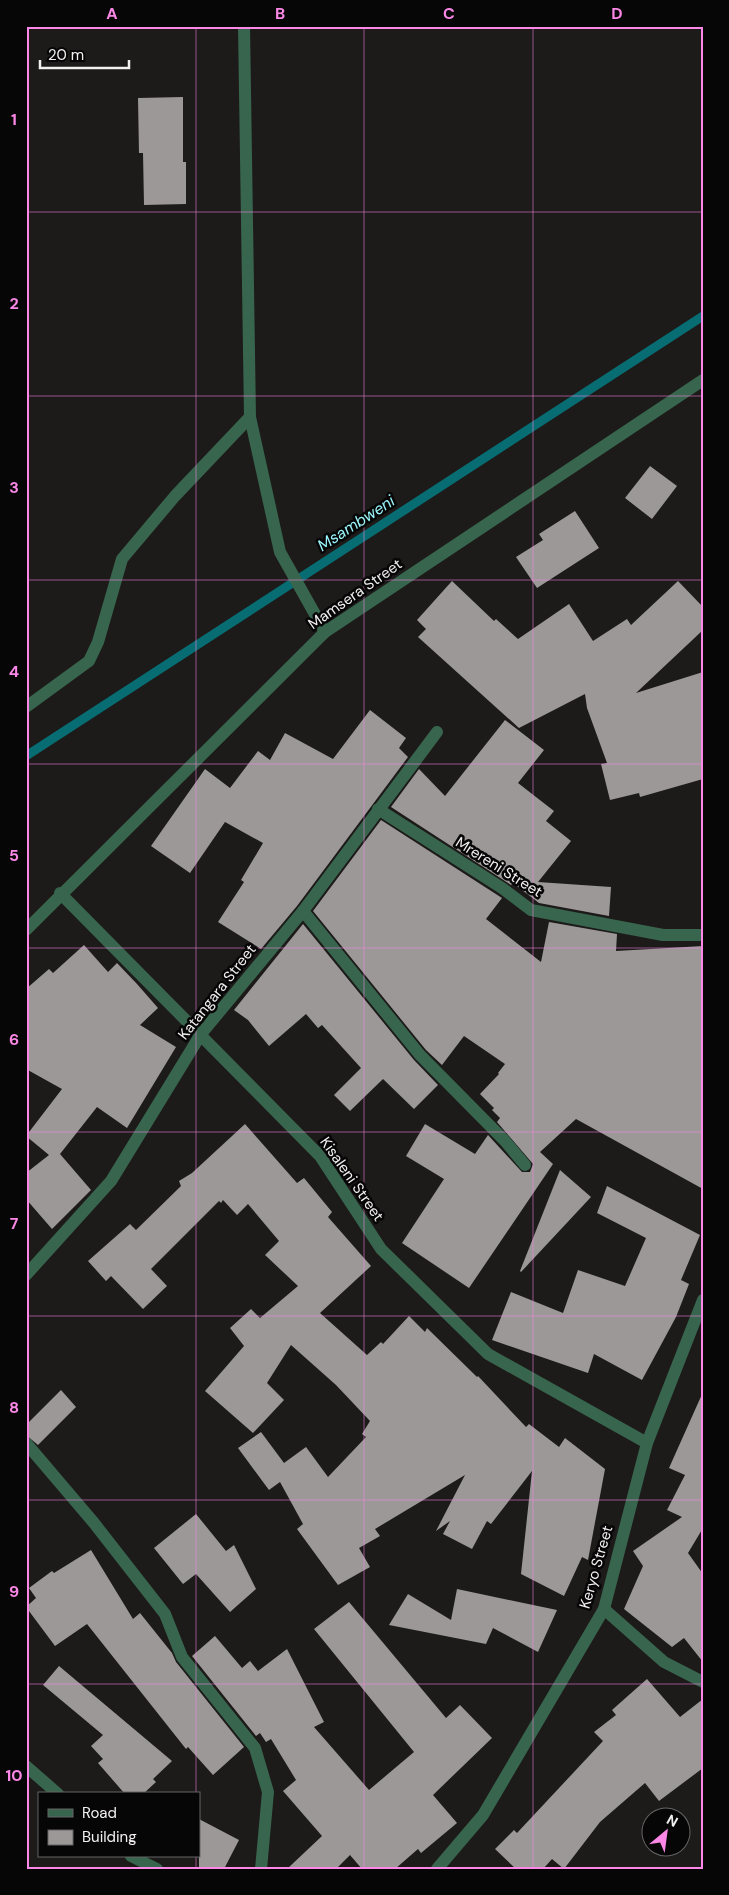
<svg xmlns="http://www.w3.org/2000/svg" width="729" height="1895" font-family="'DM Sans',sans-serif">
<style>
.lines{fill:none;stroke-linecap:round;stroke-linejoin:round}
.stream{stroke:#076d72;stroke-width:9}
.building{fill:#9c9898}
.service{stroke:#38654d;stroke-width:12}
.minor{stroke:#38654d;stroke-width:12}
.grid{fill:none;stroke:#fb87e6;stroke-width:1;stroke-opacity:0.55}
.labels{text-anchor:middle;dominant-baseline:central;stroke-width:5;stroke-linejoin:round;paint-order:stroke}
.street-label{font-size:15px;fill:#f2f0f0;stroke:#070606}
.water-label{font-size:16px;font-style:italic;fill:#99f6fc;stroke:#070606}
.neatline{fill:none;stroke:#fb87e6;stroke-width:2}
.grid-label{font-size:16px;text-anchor:middle;font-weight:bold;fill:#fb87e6}
</style>
<rect width="100%" height="100%" fill="#1d1a1a"/>
<g class="lines">
<!-- stream -->
<path class="stream" d="M26,756L703,316"/>
</g>
<!-- building -->
<g class="building">
<path d="M183,97V162H186V204L144,205L143,153H139L138,98Z"/>
<path d="M650,466L677,486L652,519L625,498Z"/>
<path d="M575,511L599,548L537,588L516,557L543,540L539,534Z"/>
<path d="M452,581L494,621L496,619L518,639L569,604L593,641L627,619L631,625L678,581L703,607V630L636,693L703,672V779L640,797L639,793L610,800L601,764L607,763L587,708L585,694L519,728L418,637L426,629L417,620Z"/>
<path d="M370,710L406,738L399,748L408,757L297,906L261,949L218,922L244,882L241,880L263,843L225,822L190,873L151,846L205,769L230,788L258,751L270,760L285,733L333,759Z"/>
<path d="M505,720L544,750L518,783L554,811L546,821L571,841L538,882L611,887L609,916L539,903L513,883L511,885L391,807L419,769L445,796Z"/>
<path d="M381,820L502,898L486,919L541,962L549,922L617,934L616,951L703,946V1189L576,1119L540,1152L553,1164L469,1288L402,1243L444,1179L406,1156L425,1124L475,1154L488,1135L522,1172H530L533,1164L497,1122L500,1118L492,1110L494,1108L480,1094L499,1074L498,1073L505,1064L464,1036L442,1065L426,1050L313,911Z"/>
<path d="M303,924L414,1060L438,1085L414,1109L383,1079L350,1111L334,1095L361,1068L322,1025L318,1028L306,1014L269,1046L248,1020L234,1010Z"/>
<path d="M84,945L108,972L117,963L137,984L158,1008L140,1025L176,1047L127,1128L97,1107L60,1154L91,1190L52,1229L26,1199V1173L49,1155L26,1136L62,1089L26,1069V989L49,969L53,973Z"/>
<path d="M245,1124L297,1183L304,1178L332,1212L328,1217L371,1266L320,1313L367,1355L381,1342L383,1344L409,1316L425,1332L427,1328L477,1377L478,1376L526,1427L529,1424L559,1447L565,1438L605,1469L588,1560L582,1557L564,1596L521,1574L532,1471L491,1524L487,1521L472,1549L443,1534L450,1521L436,1531L465,1475L375,1529L380,1536L359,1548L370,1567L338,1585L297,1529L303,1524L280,1482L269,1490L238,1448L261,1432L284,1463L306,1447L328,1477L366,1437L362,1434L370,1421L336,1385L291,1345L267,1383L284,1400L253,1433L205,1391L244,1346L230,1328L251,1309L260,1318L298,1286L265,1255L279,1241L248,1204L237,1215L223,1200L221,1203L219,1201L151,1269L167,1286L143,1309L111,1276L106,1281L88,1261L130,1224L136,1230L181,1186L179,1181L192,1173Z"/>
<path d="M560,1170L591,1197L521,1272L520,1271Z"/>
<path d="M607,1186L700,1235L681,1280L689,1284L676,1317L642,1380L594,1354L588,1373L492,1340L511,1292L563,1313L578,1270L625,1286L646,1238L597,1213Z"/>
<path d="M61,1390L76,1407L38,1445L26,1435V1425Z"/>
<path d="M703,1392V1528L688,1553L703,1574V1662L684,1638L672,1647L624,1609L643,1566L633,1551L682,1517L667,1510L685,1475L669,1468Z"/>
<path d="M196,1514L226,1551L234,1545L256,1589L230,1612L196,1574L183,1584L154,1548Z"/>
<path d="M91,1550L133,1619L140,1613L172,1653L176,1662L244,1747L213,1775L188,1747L186,1749L87,1624L55,1646L26,1607L36,1598L29,1588L52,1571L54,1573Z"/>
<path d="M457,1589L557,1610L538,1652L493,1628L486,1644L389,1625L408,1594L451,1620Z"/>
<path d="M349,1602L446,1718L460,1705L492,1738L433,1795L457,1823L421,1853L418,1849L395,1869H362L350,1855L336,1869H287L322,1836L283,1791L296,1780L271,1739L266,1742L260,1733L256,1736L192,1656L215,1636L242,1668L250,1661L258,1671L287,1649L324,1722L314,1727L369,1790L414,1752L314,1629Z"/>
<path d="M59,1666L172,1761L153,1779L156,1782L143,1794H125L98,1763L103,1759L91,1746L103,1735L43,1685Z"/>
<path d="M647,1679L680,1717L703,1699V1768L659,1801L645,1783L600,1822L564,1869L552,1859L543,1869H516L495,1849L514,1830L517,1833L603,1741L594,1732L616,1715L612,1710Z"/>
<path d="M199,1819L239,1840L224,1869H199Z"/>
</g>
<g class="lines">
<!-- service -->
<g class="service">
<path d="M244,26L250,417L280,552L325,632"/>
<path d="M26,707L89,661L98,642L122,559L175,496L250,417"/>
</g>
<!-- minor -->
<g class="minor">
<path d="M378,809L502,888L531,910L663,935H703"/>
<path d="M60,893L320,1156L381,1249L488,1354L647,1443"/>
<path d="M303,911L420,1055L505,1141L525,1165"/>
<path d="M26,930L325,632L703,380"/>
<path d="M26,1275L111,1181L201,1034L303,911L437,732"/>
<path d="M26,1443L94,1523L165,1614L182,1657L255,1748L268,1792L261,1869"/>
<path d="M604,1609L664,1662L703,1682"/>
<path d="M26,1766L58,1794"/>
<path d="M131,1856L157,1869"/>
<path d="M437,1869L483,1815L604,1609L647,1443L703,1300"/>
</g>
</g>
<!-- grid -->
<path class="grid" d="M196,26V1794M364,26V1869M533,26V1869M26,212H703M26,396H703M26,580H703M26,764H703M26,948H703M26,1132H703M26,1316H703M26,1500H703M26,1684H703M196,1856V1869"/>
<g class="labels">
<!-- street labels -->
<g class="street-label">
<text transform="translate(355 594) rotate(-35)">Mamsera Street</text>
<text transform="translate(499 867) rotate(32)">Mrereni Street</text>
<text transform="translate(217 992) rotate(-52)">Katangara Street</text>
<text transform="translate(352 1179) rotate(55)">Kisaleni Street</text>
<text transform="translate(596 1567) rotate(-74)">Keryo Street</text>
</g>
<!-- water labels -->
<g class="water-label">
<text transform="translate(356 523) rotate(-33)">Msambweni</text>
</g>
</g>
<!-- border -->
<rect width="729" height="1895" fill="none" stroke="#070606" stroke-width="55"/>
<!-- legend -->
<rect x="38" y="1792" width="162" height="65" fill="#070606" stroke="#656464"/>
<rect x="48" y="1809" width="25" height="8" fill="#38654d" stroke="#656464"/>
<text x="82" y="1818" font-size="15" fill="#f2f0f0">Road</text>
<rect x="48" y="1830" width="25" height="15" fill="#9c9898" stroke="#656464"/>
<text x="82" y="1842" font-size="15" fill="#f2f0f0">Building</text>
<!-- north arrow -->
<g transform="translate(666 1832) rotate(29)"><circle r="24" fill="#070606" stroke="#656464"/>
<path d="M0-4L9 19L0 12L-9 19Z" fill="#fb87e6"/>
<text y="-8" font-size="14" font-weight="bold" text-anchor="middle" fill="#f2f0f0">N</text>
</g>
<!-- scale -->
<path d="M40 60v8h89v-8" fill="none" stroke="#f2f0f0" stroke-width="2.5"/>
<text x="48" y="60" font-size="15" fill="#f2f0f0" stroke="#070606" stroke-width="4" paint-order="stroke">20 m</text>
<rect x="28" y="28" width="674" height="1840" class="neatline"/>
<g class="grid-label">
<text x="112" y="19">A</text>
<text x="280" y="19">B</text>
<text x="449" y="19">C</text>
<text x="617" y="19">D</text>
<text x="14" y="125">1</text>
<text x="14" y="309">2</text>
<text x="14" y="493">3</text>
<text x="14" y="677">4</text>
<text x="14" y="861">5</text>
<text x="14" y="1045">6</text>
<text x="14" y="1229">7</text>
<text x="14" y="1413">8</text>
<text x="14" y="1597">9</text>
<text x="14" y="1781">10</text>
</g>
</svg>
